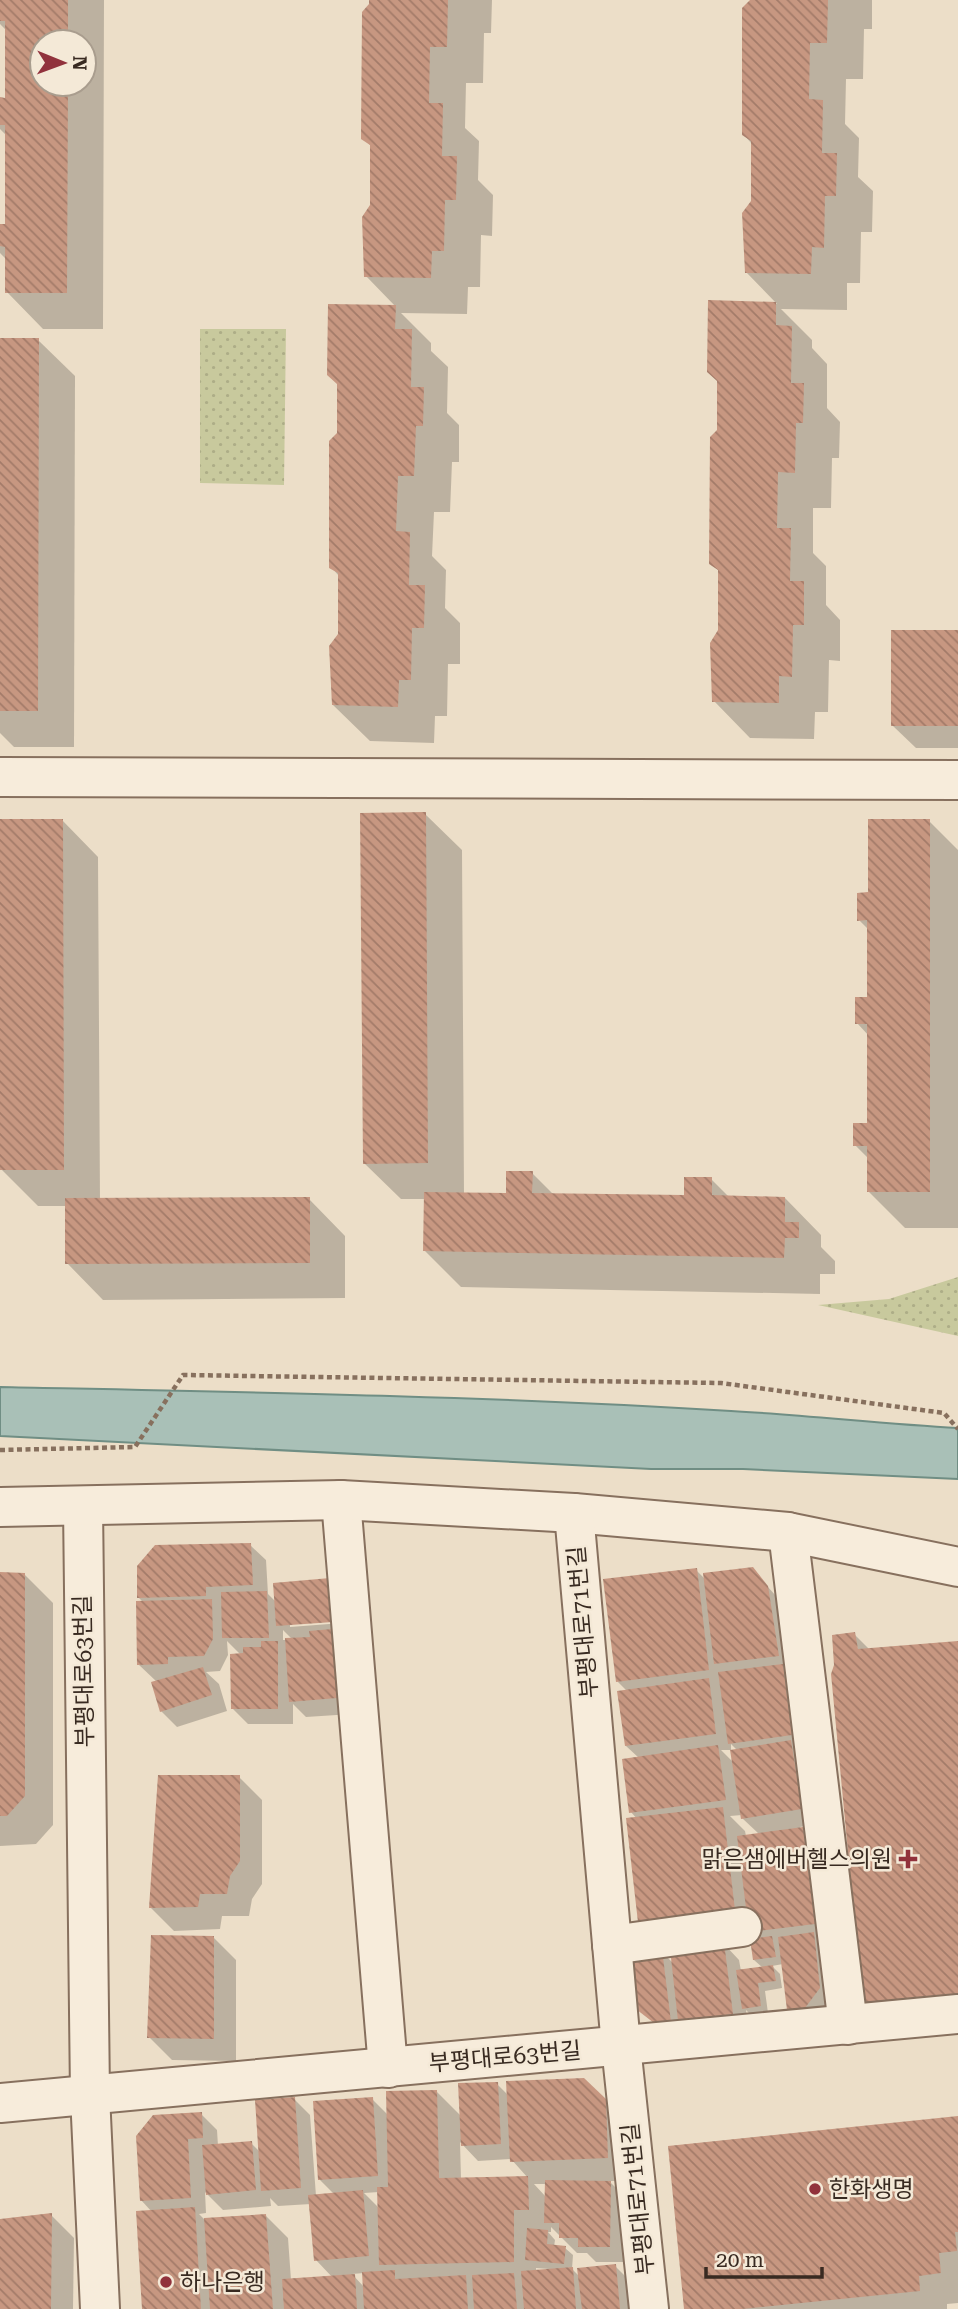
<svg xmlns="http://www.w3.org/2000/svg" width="958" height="2309" font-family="'Roboto Serif','Noto Sans KR',serif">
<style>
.park{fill:url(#park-dots)}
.water{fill:#a9c0b7;stroke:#708e84;stroke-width:2}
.shadow{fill:#0003;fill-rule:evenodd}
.building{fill:url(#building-back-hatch)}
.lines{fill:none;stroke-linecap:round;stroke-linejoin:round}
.minor-casing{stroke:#87705e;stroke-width:42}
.path{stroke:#87705e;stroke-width:4.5;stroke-dasharray:5 3.5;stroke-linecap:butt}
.minor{stroke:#f7ecdb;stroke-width:38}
.poi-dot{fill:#91323c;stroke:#f4e9d7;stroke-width:2.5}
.labels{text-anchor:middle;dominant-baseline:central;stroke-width:5;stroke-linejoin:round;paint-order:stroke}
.street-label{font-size:23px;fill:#382a21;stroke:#f4e9d7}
.poi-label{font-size:23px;fill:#382a21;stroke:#f4e9d7;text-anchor:start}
</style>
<defs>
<pattern id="park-dots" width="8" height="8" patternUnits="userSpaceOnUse" patternTransform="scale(1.75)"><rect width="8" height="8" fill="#c8c99d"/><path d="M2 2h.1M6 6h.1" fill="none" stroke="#adad87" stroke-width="1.8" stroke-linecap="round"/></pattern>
<pattern id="building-back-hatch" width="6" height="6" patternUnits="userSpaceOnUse" patternTransform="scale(1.75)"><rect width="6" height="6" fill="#c79781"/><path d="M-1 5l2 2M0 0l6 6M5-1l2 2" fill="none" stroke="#a37b69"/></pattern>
</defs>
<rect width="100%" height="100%" fill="#ecdec8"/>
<!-- park -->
<g class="park">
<path d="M200,329H286L284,485L200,483Z"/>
<path d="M958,1277V1336L818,1305L889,1299Z"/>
</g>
<!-- water -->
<path class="water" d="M0,1387C243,1392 488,1396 731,1411C807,1415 882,1424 958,1428V1479L743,1469H651L0,1436Z"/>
<!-- shadow -->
<g class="shadow">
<path d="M0,0H104L103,329H43L7,292V260L0,253V225H7V136L0,129V99H7V31L0,24ZM42,42H84V84H42Z"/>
<path d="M371,0H492L491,33H484L483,83H466L465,128L479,141L478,180L493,195L492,236L481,235L480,287H468L467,314L401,313L431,343V351L448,367L447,413L459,425V462H452L450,512H434L432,556L446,570L445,608L460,623V664H448L447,716H435L434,743L370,741L333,705L340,635L339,576L331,567L339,434L338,384L330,305L396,307L366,276L372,205V147L363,138Z"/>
<path d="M752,0H872V29H864L863,79H846L845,124L859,138L858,177L873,191L872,232H861L860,283H847V310L781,309L812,340V348L827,364V408L840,422L839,458H832L831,508H813V553L826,566V605L840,620V661L829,660L828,712H815L814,739L750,738L714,701L720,631V572L711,563L719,431V381L710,302L777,304L746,272L753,202L752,144L744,135Z"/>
<path d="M0,340H38L75,376L74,747H14L0,733Z"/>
<path d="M958,632V748H916L893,726Z"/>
<path d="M425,814L462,850L464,1194L507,1195L532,1173L554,1195L685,1197L711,1179L729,1197L785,1198L821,1235V1247L835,1261V1274H820V1294L461,1287L424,1250L425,1199H401L364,1163Z"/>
<path d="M62,820L98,857L100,1200L309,1199L345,1236V1298L103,1300L67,1263V1206H38L1,1169L0,821Z"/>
<path d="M929,821L958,850V1228H905L869,1192V1159L855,1145L869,1125V1036L857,1023L869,999V930L859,920L870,894Z"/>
<path d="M250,1545L266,1560L268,1594L277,1603L275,1584L329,1580L345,1596L348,1637L338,1638L347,1647L352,1714L306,1717L293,1704V1724H248L233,1709L232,1655H241L227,1641L228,1655L220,1671L206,1672L219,1684L227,1711L177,1727L161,1711L153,1684L157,1682L138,1664V1602H143L138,1597V1567L156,1547ZM341,1619L342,1623L290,1627V1623ZM283,1630L293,1640H283Z"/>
<path d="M752,1569L783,1604L816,1824L800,1827L818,1845L835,2004L805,2025L789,2010L783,1964L772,1966L780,1974L782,1988L765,1991L768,2013L751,2015L746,2010L748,2029L671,2038L634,2005L661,1951L637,1819L631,1812L639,1758L626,1746L627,1691L617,1681L696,1570L705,1579ZM731,1744L737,1750L734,1763L721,1750H731ZM742,1815V1818L759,1834L746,1836L745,1831L730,1816ZM752,1942L754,1960L763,1968L741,1971L739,1960L725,1945ZM672,1952L673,1963L663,1953Z"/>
<path d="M0,1574H24L53,1603V1825L36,1844L0,1846Z"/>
<path d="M854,1634L870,1650L958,1642V2029Z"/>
<path d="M239,1777L262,1800V1884L252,1899L249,1916H222L220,1929L174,1931L151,1908Z"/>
<path d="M213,1937L236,1960V2061L172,2060L149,2037Z"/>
<path d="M584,2080L628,2124L630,2181H609L626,2198L625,2262H596L587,2253H577L551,2227V2232H548L555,2240L554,2247L565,2248L573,2255L572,2269L580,2277L615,2266L631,2282L633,2309H144L152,2212L141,2200L201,2114L217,2130L218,2146L251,2143L260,2152L294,2099L310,2115L316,2196L334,2194L320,2180L372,2099L388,2115L437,2092L461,2116L497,2084L508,2095ZM460,2142L478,2161L511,2159L528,2178L461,2179ZM534,2184H546V2197ZM205,2192L223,2210L271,2206L270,2198L278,2206L311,2204L316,2260L333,2278L291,2280L288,2238L265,2215L205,2220L199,2214L206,2213ZM379,2192L380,2209L364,2193ZM536,2268L549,2269V2271L536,2272ZM364,2273V2287L352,2274Z"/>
<path d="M958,2118V2303L947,2304V2309H686Z"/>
<path d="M51,2215L74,2238L73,2309H0V2220Z"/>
</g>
<!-- building -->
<g class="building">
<path d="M0,0H68V42H42V84H68L67,293H5V247L0,246V224H5V125H0V97L5,98V21H0Z"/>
<path d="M369,0H448L447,47H430L429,103H443L442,156H457L456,200H445L444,251H432L431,278L364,277L362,217L370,205V145L361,139L362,12L369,4Z"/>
<path d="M750,0H828L827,43H810L809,99L823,100L822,153H837L836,196H825L824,248L812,247L811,274L745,273L742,213L751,201V141L742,135V8Z"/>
<path d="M708,300L776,302V325L792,326L791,383H804L803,423H796L795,473L778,472L777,528H791L790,581H804V625H793L792,677L779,676V703L712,702L710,643L718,630V570L709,564L710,437L717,430V381L707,372Z"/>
<path d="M328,304L396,305L395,329H412L411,387H424L423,426H416L414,476H398L396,531L410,532L409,585H425L424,628H412L411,680H399L398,707L332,705L329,646L338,634V573L329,568V441L337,433V384L327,375Z"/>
<path d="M0,338H39L38,711H0Z"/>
<rect x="891" y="630" width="67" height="96"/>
<path d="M426,812L428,1163L363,1164L360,813Z"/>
<path d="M0,819H63L64,1170H0Z"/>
<path d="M868,819H930V1192H867V1146H853V1123H867V1024H855V997H867V920L857,921V893L868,892Z"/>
<path d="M506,1171H533L532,1193L684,1195V1177H712V1195L785,1197V1222H799V1238H785L784,1258L423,1251L424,1192L506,1193Z"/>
<path d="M310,1197V1263L65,1264V1198Z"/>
<path d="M251,1543L253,1585L206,1587V1596L137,1598V1566L155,1545Z"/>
<path d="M753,1567L768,1586L779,1656L714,1664L703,1573Z"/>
<path d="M697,1568L709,1670L616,1682L603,1579Z"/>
<path d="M0,1572L25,1573V1796L7,1816H0Z"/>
<path d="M330,1578L333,1622L276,1626L273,1583Z"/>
<path d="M267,1591L269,1638H222L221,1592Z"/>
<path d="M212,1599L213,1639L204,1656L168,1657V1664L137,1665L136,1601Z"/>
<path d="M332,1629L337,1698L289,1702L285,1638L310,1637L309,1631Z"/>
<path d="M855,1632L858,1649L958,1641V1999L871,2007L862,1998L831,1674L834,1665L832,1635Z"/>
<path d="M261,1641H278V1709H231L230,1654L243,1653V1647H261Z"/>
<path d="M783,1664L792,1735L728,1744L718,1672Z"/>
<path d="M203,1667L212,1695L160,1712L151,1682Z"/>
<path d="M709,1678L716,1734L625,1746L617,1691Z"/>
<path d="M791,1740L802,1809L741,1819L730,1750Z"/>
<path d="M718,1745L726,1800L629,1813L622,1759Z"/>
<path d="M158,1775H240V1861L230,1876L227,1894H200L198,1907L149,1908Z"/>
<path d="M723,1807L736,1919L639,1931L626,1818Z"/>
<path d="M803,1827L815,1924L749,1932L737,1836Z"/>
<path d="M814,1932L820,1988L805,2008L787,2010L778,1937Z"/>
<path d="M151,1935L214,1936V2039L147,2038Z"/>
<path d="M772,1936L776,1957L753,1960L750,1939Z"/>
<path d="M724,1942L733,2014L678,2021L670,1949Z"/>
<path d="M662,1949L671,2022L654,2023L632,2006L626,1954Z"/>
<path d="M773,1965L776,1981L758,1983L761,2006L742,2009L736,1970Z"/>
<path d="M584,2078L606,2099L608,2158L510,2162L506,2081Z"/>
<path d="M498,2082L501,2144L461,2146L458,2083Z"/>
<path d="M437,2090L439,2178L528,2176L529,2210H514V2262L379,2265L377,2187H388L386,2091Z"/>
<path d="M295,2097L301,2188L261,2191L255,2100Z"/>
<path d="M373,2097L378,2176L318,2180L313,2101Z"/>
<path d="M202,2112L203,2138L188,2139L191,2198L140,2201L136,2136L153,2115Z"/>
<path d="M958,2116V2232H955L957,2251L939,2253L941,2273L919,2276L920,2291L742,2309H684L668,2146Z"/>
<path d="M252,2141L256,2190L206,2195L202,2145Z"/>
<path d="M545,2180L611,2181L610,2247H578V2238H559V2223H544Z"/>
<path d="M363,2190L369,2256L314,2261L308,2195Z"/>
<path d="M195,2207L201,2309H142L136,2211Z"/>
<path d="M52,2213L51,2309H0V2219Z"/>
<path d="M266,2214L273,2309H210L204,2218Z"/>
<path d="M527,2228L548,2230L547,2244L566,2246L564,2264L525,2260Z"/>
<path d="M616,2264L620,2309H582L577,2268Z"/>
<path d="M573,2267L576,2309H524L521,2271Z"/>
<path d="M395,2270V2279L466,2275L468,2309H364L362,2272Z"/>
<path d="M514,2273L517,2309H474L472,2275Z"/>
<path d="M355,2274L357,2309H284L282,2279Z"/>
</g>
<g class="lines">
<defs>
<g id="minor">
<path d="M0,777L958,780"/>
<path d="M341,1500L388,2068"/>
<path d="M83,1506L90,2095L100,2309"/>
<path d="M0,1507L341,1500L574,1513L788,1532L958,1567"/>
<path d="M574,1513L621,2046L649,2309"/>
<path d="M788,1532L848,2025"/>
<path d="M612,1945L742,1927"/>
<path d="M0,2103L958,2014"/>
</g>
</defs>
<!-- minor casing -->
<use href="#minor" class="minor-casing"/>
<!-- path -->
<path class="path" d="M0,1450L135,1447L183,1375L721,1383L944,1413L958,1429"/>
<!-- minor -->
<use href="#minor" class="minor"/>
</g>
<!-- markers -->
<g class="poi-dot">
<path d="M904.5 1848.5h7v7h7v7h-7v7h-7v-7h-7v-7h7z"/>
<circle cx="815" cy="2189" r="7"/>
<circle cx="166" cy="2282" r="7"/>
</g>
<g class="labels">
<!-- street labels -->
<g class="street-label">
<text transform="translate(583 1622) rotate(-95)">부평대로71번길</text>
<text transform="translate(84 1671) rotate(-91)">부평대로63번길</text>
<text transform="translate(505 2057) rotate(-5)">부평대로63번길</text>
<text transform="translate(638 2199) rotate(-96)">부평대로71번길</text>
</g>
<!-- poi labels -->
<g class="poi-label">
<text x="892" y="1859" text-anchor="end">맑은샘에버헬스의원</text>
<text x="829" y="2189">한화생명</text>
<text x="180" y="2282">하나은행</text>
</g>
</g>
<!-- north arrow -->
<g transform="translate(63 63) rotate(91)"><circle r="33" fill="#f4e9d7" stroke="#a99d8e" stroke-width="2"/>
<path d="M0-5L12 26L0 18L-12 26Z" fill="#91323c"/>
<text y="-10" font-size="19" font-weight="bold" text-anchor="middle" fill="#382a21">N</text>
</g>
<!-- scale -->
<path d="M706 2267v10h116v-10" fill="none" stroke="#382a21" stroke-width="3.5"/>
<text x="716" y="2267" font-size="21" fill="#382a21" stroke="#f4e9d7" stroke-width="5" paint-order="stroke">20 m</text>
</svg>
